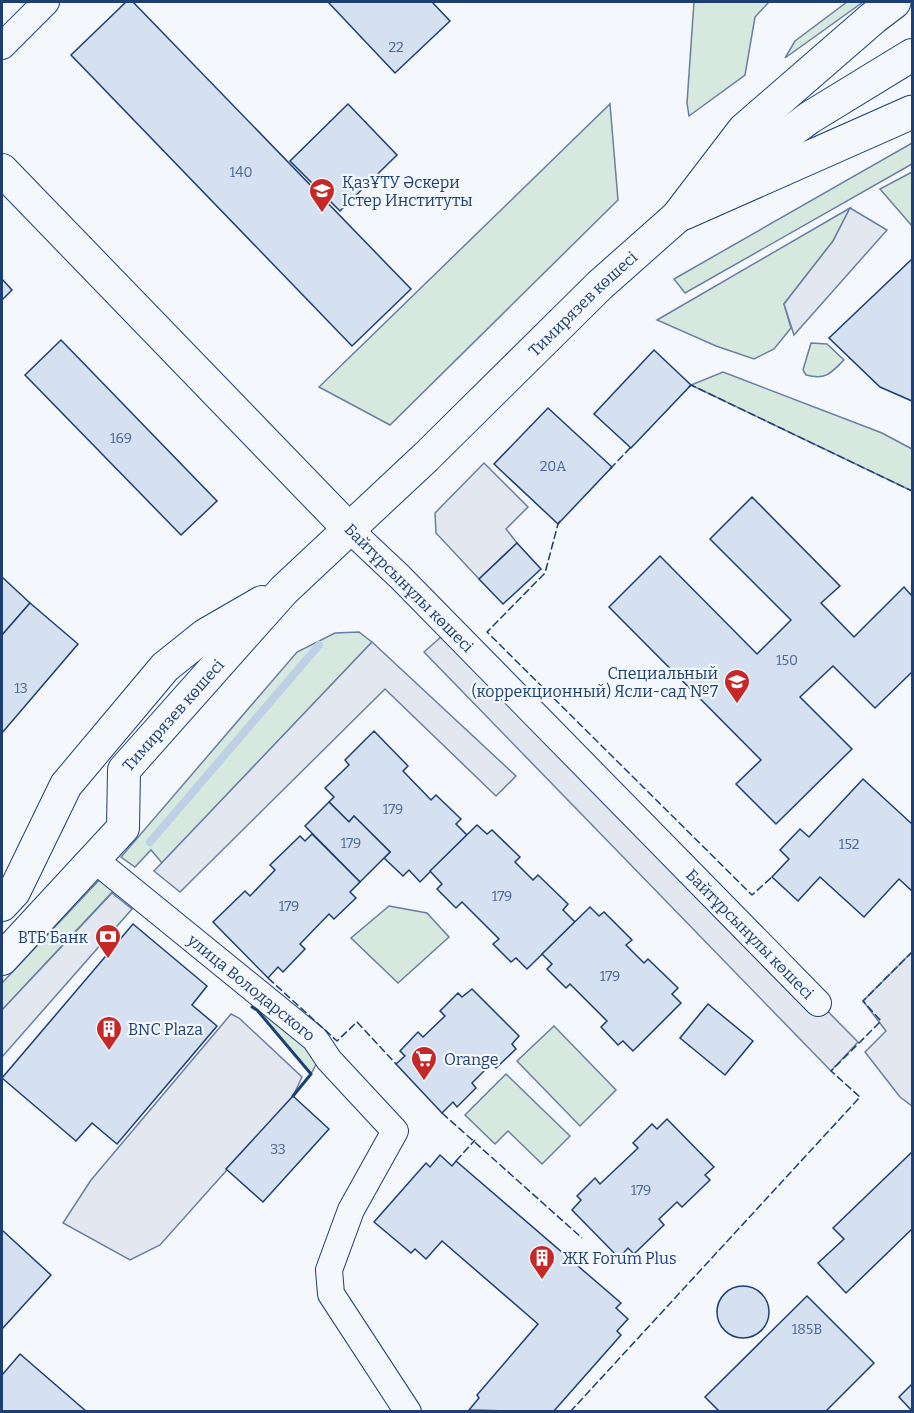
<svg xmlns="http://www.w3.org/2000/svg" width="914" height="1413" font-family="Bitter,serif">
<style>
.green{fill:#d7e8df;stroke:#687fa3;stroke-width:1.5}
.parking{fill:#e3e8f0;stroke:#687fa3;stroke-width:1.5}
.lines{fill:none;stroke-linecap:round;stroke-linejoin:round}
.stream{stroke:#bed0e5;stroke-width:8}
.building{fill:#d5e0f0;stroke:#1d3f73;stroke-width:1.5}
.minor-casing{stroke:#1d3f73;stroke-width:28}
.tertiary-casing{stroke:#1d3f73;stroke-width:34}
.secondary-casing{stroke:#1d3f73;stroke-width:35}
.minor{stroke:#f4f7fb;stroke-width:26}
.tertiary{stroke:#f4f7fb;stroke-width:32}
.secondary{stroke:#f4f7fb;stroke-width:33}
.fence{stroke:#1d3f73;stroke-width:1.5;stroke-dasharray:8 3;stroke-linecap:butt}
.wall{stroke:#1d3f73;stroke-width:3}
.labels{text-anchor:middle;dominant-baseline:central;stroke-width:4.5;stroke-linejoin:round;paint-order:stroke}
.number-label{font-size:14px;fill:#4b6792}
.poi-label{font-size:16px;fill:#1d3f73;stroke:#f4f7fb;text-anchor:start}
.street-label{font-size:16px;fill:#1d3f73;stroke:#f4f7fb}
</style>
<rect width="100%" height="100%" fill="#f4f7fb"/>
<!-- green -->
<g class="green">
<path d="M694,2H769L755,17L745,75L689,116L687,103Z"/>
<path d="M847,2H863L785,58L795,41Z"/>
<path d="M610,104L618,200L390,425L319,387Z"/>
<path d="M912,143V164L685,293L674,279Z"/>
<path d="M912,172V226L880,189Z"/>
<path d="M850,208L833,241L784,304L791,328L774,349L754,359L716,346L657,320Z"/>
<path d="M811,343L827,344L844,360C830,374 826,380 806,375L803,370Z"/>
<path d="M723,372L882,433L912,449V491L691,385Z"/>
<path d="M359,632L372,642L162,863L151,850L135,867L121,857L297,652L335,633Z"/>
<path d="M102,877L115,889L2,1010V983Z"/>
<path d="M389,906L427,913L449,937L398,983L351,938Z"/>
<path d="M269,1007L321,1055L311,1074L257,1010Z"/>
<path d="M554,1026L616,1090L580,1126L517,1061Z"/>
<path d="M506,1074L570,1136L542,1164L508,1131L495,1144L465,1115Z"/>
</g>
<!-- parking -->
<g class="parking">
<path d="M850,208L887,230L794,335L784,304L833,241Z"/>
<path d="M484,463L528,507L506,529L517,543L479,579L436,533L435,513Z"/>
<path d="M450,629L858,1042L831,1071L424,652Z"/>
<path d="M372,642L516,776L496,796L385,689L180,892L154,871Z"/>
<path d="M112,893L132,909L2,1057V1010Z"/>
<path d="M912,952V1106L900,1097L865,1052L886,1031L863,1001Z"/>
<path d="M231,1014L239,1018L302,1077L293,1096L160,1245L130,1260L63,1223L91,1180Z"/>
</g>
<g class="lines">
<!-- stream -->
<path class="stream" d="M150,842L319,645"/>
</g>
<!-- building -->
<g class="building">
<path d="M126,2H133L411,289L352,346L71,55Z"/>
<path d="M328,2H432L450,21L395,73Z"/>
<path d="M348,104L397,155L340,211L290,161Z"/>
<path d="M912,259V401L880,387L829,338Z"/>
<path d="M2,279L12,290L2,300Z"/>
<path d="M61,340L217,501L181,535L25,375Z"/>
<path d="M654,350L691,385L631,448L594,414Z"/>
<path d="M548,408L612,467L558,524L494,464Z"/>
<path d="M752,497L840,586L821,603L854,637L904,587L912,596V672L875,708L833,666L800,697L852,749L776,824L736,784L761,760L609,607L660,556L757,654L791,620L710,539Z"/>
<path d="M517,543L541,569L503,604L479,579Z"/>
<path d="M2,577L30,603L2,635Z"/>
<path d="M30,603L78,644L2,733V635Z"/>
<path d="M374,731L408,766L403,771L431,800L436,795L461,819L456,824L467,835L420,882L409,870L403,876L384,858L390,852L354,816L349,822L329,802L334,797L325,788L349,765L345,760Z"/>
<path d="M863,779L912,824V891L899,879L864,917L820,877L798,901L772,877L789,859L780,850L800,829L809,837Z"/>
<path d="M329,802L349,822L354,816L390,852L360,882L305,826Z"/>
<path d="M477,825L487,834L492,830L520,857L515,862L533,880L538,875L568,904L563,910L575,922L527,969L516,958L511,962L493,944L499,939L462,902L456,908L437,889L442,884L430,871Z"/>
<path d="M312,834L360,882L350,892L356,898L334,919L329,914L300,944L305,949L283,972L278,967L268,978L213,922L245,891L250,896L275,870L270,865L300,836L305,841Z"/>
<path d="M590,907L599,916L604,912L632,940L626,945L644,963L648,959L678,988L672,994L681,1003L633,1051L623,1041L618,1045L601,1027L607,1021L570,984L566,988L547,969L552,964L542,954Z"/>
<path d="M133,924L207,986L192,1005L217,1026L117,1144L92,1123L76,1141L2,1078Z"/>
<path d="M472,989L519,1036L512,1044L516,1049L496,1068L492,1063L472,1083L476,1088L457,1107L453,1102L442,1113L396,1064L405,1056L400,1051L418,1032L423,1037L445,1016L440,1011L458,993L462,997Z"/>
<path d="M708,1004L753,1041L725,1075L680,1038Z"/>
<path d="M293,1096L329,1129L263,1202L226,1169Z"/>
<path d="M667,1119L714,1167L705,1175L710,1180L682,1207L677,1202L659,1219L664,1225L634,1254L628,1248L619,1258L572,1210L581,1200L577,1196L595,1178L600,1184L638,1148L633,1143L652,1124L657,1129Z"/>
<path d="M912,1152V1229L846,1293L818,1263L844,1239L833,1228Z"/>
<path d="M440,1155L452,1166L456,1161L621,1303L616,1308L628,1319L617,1331L621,1335L553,1412L469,1410L479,1398L477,1395L538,1324L442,1241L426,1259L415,1249L411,1253L374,1222L426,1163L430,1167Z"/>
<path d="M2,1230L51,1275L2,1329Z"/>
<circle cx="743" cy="1312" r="26"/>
<path d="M807,1296L874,1363L825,1412H720L705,1397Z"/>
<path d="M20,1354L87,1412H2V1375Z"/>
<path d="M912,1384V1411L899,1397Z"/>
</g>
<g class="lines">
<defs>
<g id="minor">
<path d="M2,46L46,2"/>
<path id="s1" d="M349,529L400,577L818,1003"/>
<path id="s2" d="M95,860L315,1039L329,1060L395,1131L351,1210L329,1270L331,1294L408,1412"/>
</g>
<g id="tertiary">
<path d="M2,170L349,529"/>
<path d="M2,905L14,892L66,785L165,667L205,635L262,602"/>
<path id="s3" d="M2,959L123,828L124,770L284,590L426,457L600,285L679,215L809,118L912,55"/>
</g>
<g id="secondary">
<path d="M684,213L912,112"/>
<path d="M679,215L744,130L873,18L894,2"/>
</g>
</defs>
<!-- minor casing -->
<use href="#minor" class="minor-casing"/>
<!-- tertiary casing -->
<use href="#tertiary" class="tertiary-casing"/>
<!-- secondary casing -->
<use href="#secondary" class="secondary-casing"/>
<!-- minor -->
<use href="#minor" class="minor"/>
<!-- tertiary -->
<use href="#tertiary" class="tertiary"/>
<!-- secondary -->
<use href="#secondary" class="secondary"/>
<!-- fence -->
<g class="fence">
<path d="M689,387L691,385L912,491"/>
<path d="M610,469L633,445"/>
<path d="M560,521L558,524L545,573L487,632L752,895L772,877"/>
<path d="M268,978L337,1041L357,1022L396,1064"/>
<path d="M442,1113L582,1238"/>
<path d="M456,1161L475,1140"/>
<path d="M570,1412L860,1097L831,1071L881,1021L863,1001L912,952"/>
</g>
<!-- wall -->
<path class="wall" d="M252,1007L257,1010L311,1074L293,1096"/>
</g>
<!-- icons -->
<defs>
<symbol id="university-pin" viewBox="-11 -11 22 30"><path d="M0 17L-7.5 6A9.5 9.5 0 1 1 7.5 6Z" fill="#c62828" stroke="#f4f7fb"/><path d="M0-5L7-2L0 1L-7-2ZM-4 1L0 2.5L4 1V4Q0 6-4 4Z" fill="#fff"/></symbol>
<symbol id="school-pin" viewBox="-11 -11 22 30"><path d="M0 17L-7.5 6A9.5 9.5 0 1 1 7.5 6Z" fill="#c62828" stroke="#f4f7fb"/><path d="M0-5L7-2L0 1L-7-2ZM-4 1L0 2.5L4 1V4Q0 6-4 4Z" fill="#fff"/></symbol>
<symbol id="bank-pin" viewBox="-11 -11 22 30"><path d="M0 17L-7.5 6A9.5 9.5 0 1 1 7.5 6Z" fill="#c62828" stroke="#f4f7fb"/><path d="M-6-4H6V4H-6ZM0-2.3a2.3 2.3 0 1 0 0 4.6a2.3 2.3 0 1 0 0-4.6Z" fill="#fff"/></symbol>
<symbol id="building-pin" viewBox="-11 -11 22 30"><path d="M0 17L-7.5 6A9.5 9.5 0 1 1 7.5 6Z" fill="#c62828" stroke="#f4f7fb"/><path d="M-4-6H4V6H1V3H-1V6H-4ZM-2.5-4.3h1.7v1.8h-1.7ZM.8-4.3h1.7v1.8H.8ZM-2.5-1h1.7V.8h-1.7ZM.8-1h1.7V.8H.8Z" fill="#fff"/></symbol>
<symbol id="supermarket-pin" viewBox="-11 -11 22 30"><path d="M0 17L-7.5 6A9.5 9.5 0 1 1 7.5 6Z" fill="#c62828" stroke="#f4f7fb"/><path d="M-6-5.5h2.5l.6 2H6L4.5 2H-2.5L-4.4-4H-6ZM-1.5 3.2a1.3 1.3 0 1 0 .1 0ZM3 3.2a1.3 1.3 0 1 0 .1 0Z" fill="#fff"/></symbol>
</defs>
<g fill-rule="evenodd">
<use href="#university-pin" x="307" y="176" width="30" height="40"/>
<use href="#school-pin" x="722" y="667" width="30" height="40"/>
<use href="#bank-pin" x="93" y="922" width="30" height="40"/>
<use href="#building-pin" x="94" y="1014" width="30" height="40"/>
<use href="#supermarket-pin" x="409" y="1044" width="30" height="40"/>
<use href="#building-pin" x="527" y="1243" width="30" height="40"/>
</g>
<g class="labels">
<!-- number labels -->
<g class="number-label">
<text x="396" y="47">22</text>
<text x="241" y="172">140</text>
<text x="121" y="438">169</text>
<text x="553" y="466">20А</text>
<text x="787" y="660">150</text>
<text x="21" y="688">13</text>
<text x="393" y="809">179</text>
<text x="351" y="843">179</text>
<text x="849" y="844">152</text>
<text x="502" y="896">179</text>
<text x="289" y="906">179</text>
<text x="610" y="976">179</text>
<text x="278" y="1149">33</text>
<text x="641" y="1190">179</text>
<text x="807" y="1329">185В</text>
</g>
<!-- poi labels -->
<g class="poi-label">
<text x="342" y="182">ҚазҰТУ Әскери<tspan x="342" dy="18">Істер Институты</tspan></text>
<text x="718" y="673" text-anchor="end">Специальный<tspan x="718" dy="18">(коррекционный) Ясли-сад №7</tspan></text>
<text x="88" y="937" text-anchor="end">ВТБ Банк</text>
<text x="128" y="1029">BNC Plaza</text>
<text x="444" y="1059">Orange</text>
<text x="562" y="1258">ЖК Forum Plus</text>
</g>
<!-- street labels -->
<g class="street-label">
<text stroke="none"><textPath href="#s3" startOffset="891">Тимирязев көшесі</textPath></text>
<text transform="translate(409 588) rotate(45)">Байтұрсынұлы көшесі</text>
<text stroke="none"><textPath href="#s3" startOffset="310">Тимирязев көшесі</textPath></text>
<text stroke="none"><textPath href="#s1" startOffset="570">Байтұрсынұлы көшесі</textPath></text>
<text stroke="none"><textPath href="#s2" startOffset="202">улица Володарского</textPath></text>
</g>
</g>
<!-- border -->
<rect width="914" height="1413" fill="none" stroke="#1d3f73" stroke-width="6"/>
</svg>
